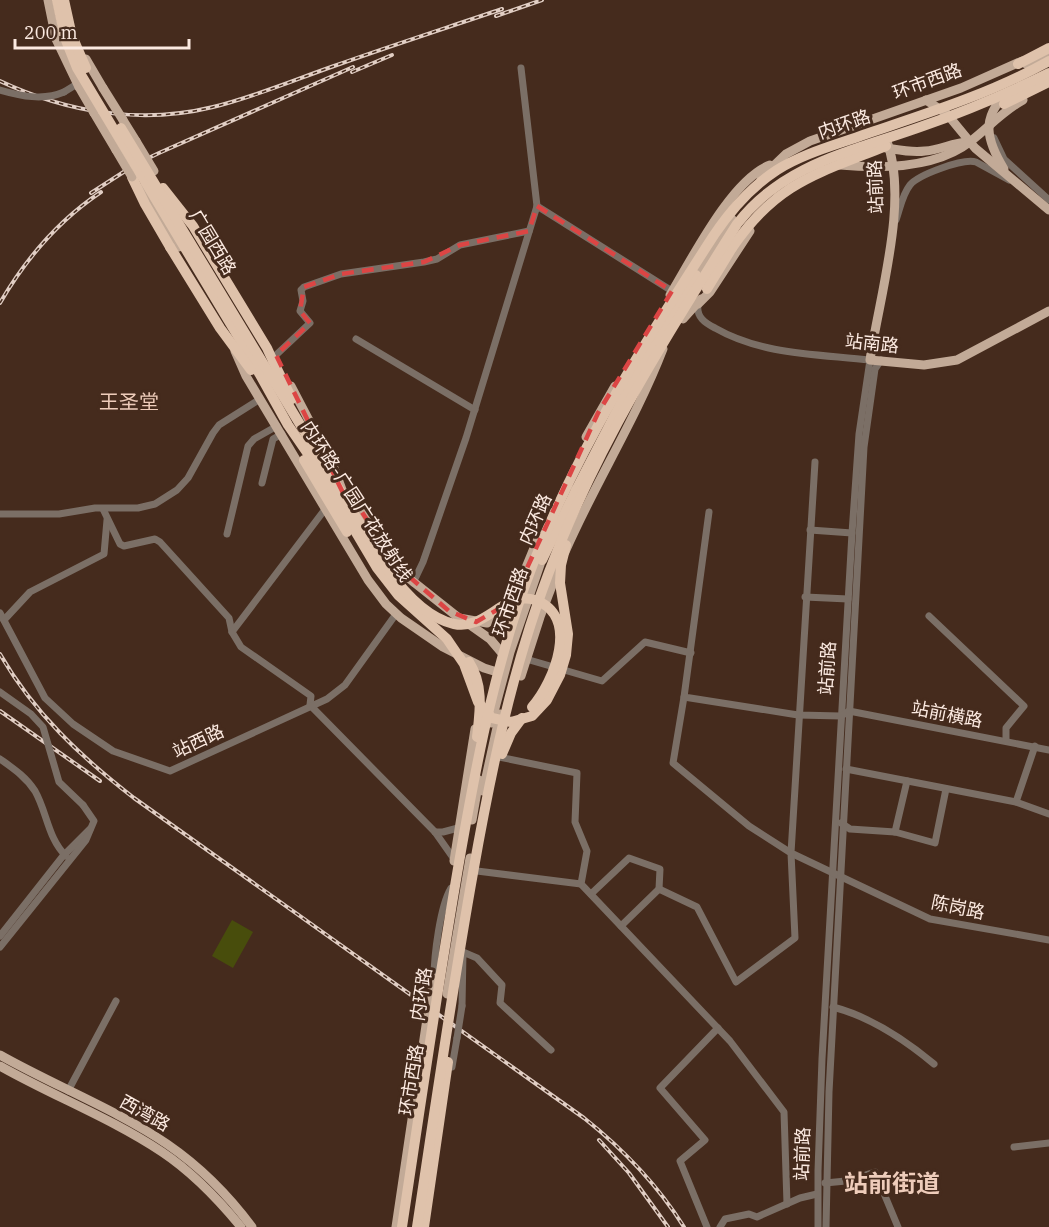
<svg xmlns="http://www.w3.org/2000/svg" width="1049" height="1227" font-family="'IBM Plex Serif','Noto Sans SC',serif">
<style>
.green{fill:#484d0c}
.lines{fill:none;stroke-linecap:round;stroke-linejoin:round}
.minor{stroke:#7b6f66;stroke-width:7}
.major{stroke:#c2aa97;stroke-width:9}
.highway{stroke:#dfc2ab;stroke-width:10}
.rail-casing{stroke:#e1cec4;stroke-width:4}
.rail{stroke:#452b1d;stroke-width:1.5;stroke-dasharray:4.5;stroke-linecap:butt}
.minor-bridge{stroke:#7b6f66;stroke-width:7}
.major-bridge{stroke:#c2aa97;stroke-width:9}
.highway-bridge{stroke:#dfc2ab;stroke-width:10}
.marked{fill:none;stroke:#dc4544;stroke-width:4.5;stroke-dasharray:12 8;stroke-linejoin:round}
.labels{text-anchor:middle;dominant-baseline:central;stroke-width:6;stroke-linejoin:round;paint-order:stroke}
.street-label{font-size:18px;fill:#fceae1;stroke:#452b1d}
.neighbourhood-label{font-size:20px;fill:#eeccba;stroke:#452b1d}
.district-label{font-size:24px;font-weight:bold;fill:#eeccba;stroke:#452b1d}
</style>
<rect width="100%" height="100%" fill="#452b1d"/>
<!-- green -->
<path class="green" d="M232,920L253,932L233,968L212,956Z"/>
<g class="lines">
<!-- minor -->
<g class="minor">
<path d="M64,92L77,84"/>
<path d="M994,138L1004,159L1049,200"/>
<path d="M537,206L672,291"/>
<path d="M896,220C900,209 902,195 910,185C918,175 963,158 976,162L1009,180"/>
<path d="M698,304C696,317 705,323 715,328C762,355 817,354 870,360L859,434L852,533L822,1059L818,1171V1227"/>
<path d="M356,339L475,410"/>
<path d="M276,355L310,323L300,311L303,301L301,290L304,287L341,274L424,262L437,259L460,245L529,231"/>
<path d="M815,462L791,853L930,919L1049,940"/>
<path d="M262,483L273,439L282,434"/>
<path d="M103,509L120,544L124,546L155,539L160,542L229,618L232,632L241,647L311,696L310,705L435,832L454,859"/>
<path d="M709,512L684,697L798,715L841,716L849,711L1049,750"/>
<path d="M0,514H59L95,508H138L155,504L177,490L188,478L213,433L219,425L260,399"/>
<path d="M810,530L852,533"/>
<path d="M227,534L248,446L254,439L277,426"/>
<path d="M413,583L423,562L466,438L537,206L521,68"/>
<path d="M805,597L848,599"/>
<path d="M0,613L45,698L73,724L113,751L170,771L327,699L345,685L396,614"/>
<path d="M929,616L1024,706L1006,728V740"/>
<path d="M4,620L30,592L104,554L107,520"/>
<path d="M232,632L326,508"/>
<path d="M526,659L602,681L645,642L691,653"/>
<path d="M499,757L577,773L575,822L587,851L581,884L730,1041L784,1112L787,1204"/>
<path d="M0,759C14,769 26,777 35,791C47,812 48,839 66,856"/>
<path d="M846,769L1016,802L1049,814"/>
<path d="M1016,802L1035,746"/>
<path d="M841,823L850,829L895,832L935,843L946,789"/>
<path d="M435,832H443L458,828"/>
<path d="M895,832L907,781"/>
<path d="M477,871L581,884"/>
<path d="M591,894L629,858L660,869L659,889"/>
<path d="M621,926L659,889L697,907L736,982L795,938L791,853L749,826L673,763L684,697"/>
<path d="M0,936L63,856L90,829"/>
<path d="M0,947L86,840L94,821L83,805"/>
<path d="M434,978C434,956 440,906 451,888L453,889"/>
<path d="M462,1006L463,952L477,958L502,985L500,1003L551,1050"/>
<path d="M833,1007C871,1017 904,1039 934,1064"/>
<path d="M452,1067L457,1038"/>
<path d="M68,1091L116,1001"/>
<path d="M1014,1147L1049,1143"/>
<path d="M825,1183L846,1181L875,1172L898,1227"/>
<path d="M707,1227L680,1161L705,1140L660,1088L718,1028"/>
<path d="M720,1227L725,1219L749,1214L757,1217L800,1198L817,1194"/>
<path d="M826,1227L829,1092L864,447L875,369L881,360"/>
</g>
<!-- major -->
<g class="major">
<path d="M48,0L56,39L79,87"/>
<path d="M86,59L103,88"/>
<path d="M1026,64L1049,54"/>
<path d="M926,100L947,114L975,148L1049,210"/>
<path d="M94,113L116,150"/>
<path d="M123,120L136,141"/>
<path d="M886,139C910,199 879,297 870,360L924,365L957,360L1049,311"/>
<path d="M886,148C899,150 912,153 925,151C940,150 952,143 967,142"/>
<path d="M840,165C882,169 937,168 971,141C989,127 1003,111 1023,100"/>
<path d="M1004,169C987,141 980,118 1007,93"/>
<path d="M761,178L786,154L810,141L961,88L1022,61"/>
<path d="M141,188L179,247"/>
<path d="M693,281L732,219"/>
<path d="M670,295C692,259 731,180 770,165"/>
<path d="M698,304L710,292L750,231"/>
<path d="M683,319L701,299"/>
<path d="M235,351L246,376L368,580L386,604L401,618L443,647L484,668L497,672L503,671"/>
<path d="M291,386L334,468L344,495L358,506L386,550L406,576L459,618L487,623L499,616L516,592L539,536"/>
<path d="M586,437L615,386"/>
<path d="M565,552C595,483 636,419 663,349"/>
<path d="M466,622L490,639L507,659"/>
<path d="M521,676L540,617L560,565"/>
<path d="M491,723L510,652L544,553"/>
<path d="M483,791L500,714"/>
<path d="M472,820L479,780"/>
<path d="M454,861L475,729"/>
<path d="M447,994L470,858"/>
<path d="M0,1055C55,1086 115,1109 167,1144C199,1166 229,1196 252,1227"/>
<path d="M0,1066C53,1096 111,1118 162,1152C192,1172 218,1199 241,1227"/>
<path d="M396,1227L427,1019"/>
</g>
<!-- highway -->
<g class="highway">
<path d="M1018,64L1049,48"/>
<path d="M1004,104L1049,82"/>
<path d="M132,177L145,204L170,247"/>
<path d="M163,188L193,226L267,348L273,361"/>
<path d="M707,289L732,248"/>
<path d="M576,490L623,399L696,275"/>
<path d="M424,1227L448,1062"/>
</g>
<defs>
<g id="rail">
<path d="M496,16L542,0"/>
<path d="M352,72L392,55"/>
<path d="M0,81C66,112 140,125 213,107C254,97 294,80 334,66C390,46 446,28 502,9"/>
<path d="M91,193L136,164L159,153L353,67"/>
<path d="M0,303C25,260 59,220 101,192"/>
<path d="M0,654C34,713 81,757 134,798L584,1118C623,1149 657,1184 684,1227"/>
<path d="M0,711L100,781"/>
<path d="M599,1140L629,1173L668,1227"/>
</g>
</defs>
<!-- rail casing -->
<use href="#rail" class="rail-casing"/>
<!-- rail -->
<use href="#rail" class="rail"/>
<!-- minor-bridge -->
<g class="minor-bridge">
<path d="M0,90C21,96 43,101 64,92"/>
<path d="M0,692L31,714L43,727L59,782L83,805"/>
<path d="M457,1038L462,1006"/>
</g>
<!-- major-bridge -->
<g class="major-bridge">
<path d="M79,87L94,113"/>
<path d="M103,88L123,120"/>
<path d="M136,141L154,171"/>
<path d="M116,150L132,177"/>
<path d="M427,1019L434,978"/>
</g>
<!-- highway-bridge -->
<g class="highway-bridge">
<path d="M57,0L65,38L77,68L245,348L288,425L319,470L377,568L398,595L447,639L464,664L478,702L492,718L511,722L532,716L547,700L560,675L566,655L568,634L560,583L561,565L566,545"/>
<path d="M64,0L72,36L86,68"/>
<path d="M121,128L388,570C404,592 427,618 454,624C486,631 504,590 535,600C581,616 554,682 532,707"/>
<path d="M170,247L220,328L251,370"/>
<path d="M732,248C776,183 816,174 886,146"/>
<path d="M273,361L292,399"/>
<path d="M304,460L347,532"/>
<path d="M542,560L576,490"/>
<path d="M469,662C484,685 480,711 477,737"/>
<path d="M502,754L511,733L522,718"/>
<path d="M402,1227C421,1102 439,976 461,851C478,754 497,656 533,564C578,448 646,340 714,235C731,210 751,187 777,170C804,153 836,145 866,134C928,113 992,93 1049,61"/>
<path d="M417,1227C435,1109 452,990 473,873C491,771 512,669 549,572C596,447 666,336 737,224C784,163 854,151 923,126C966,111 1008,93 1049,73"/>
</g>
</g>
<!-- marked area -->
<path class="marked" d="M537,206L672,291L598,413L516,592L509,603L476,622L449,611L398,567L358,506L344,495L276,355L310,323L300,311L304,287L341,274L424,262L460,245L529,231Z"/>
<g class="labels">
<!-- street labels -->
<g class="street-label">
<text transform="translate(927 81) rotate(-20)">环市西路</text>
<text transform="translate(844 124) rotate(-19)">内环路</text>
<text transform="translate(875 187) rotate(-92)">站前路</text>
<text transform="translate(213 242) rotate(59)">广园西路</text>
<text transform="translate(872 343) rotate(6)">站南路</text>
<text transform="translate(357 501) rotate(57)">内环路-广园广花放射线</text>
<text transform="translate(535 519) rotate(-66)">内环路</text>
<text transform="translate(510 602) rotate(-71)">环市西路</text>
<text transform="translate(827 668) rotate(-86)">站前路</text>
<text transform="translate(947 714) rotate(11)">站前横路</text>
<text transform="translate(198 741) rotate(-25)">站西路</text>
<text transform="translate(958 907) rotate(12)">陈岗路</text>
<text transform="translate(421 994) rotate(-81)">内环路</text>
<text transform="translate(411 1080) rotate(-81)">环市西路</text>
<text transform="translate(145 1113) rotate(29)">西湾路</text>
<text transform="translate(802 1154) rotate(-88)">站前路</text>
</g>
<!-- neighbourhood labels -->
<g class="neighbourhood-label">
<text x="129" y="401">王圣堂</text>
</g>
<!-- district labels -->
<g class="district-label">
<text x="892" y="1183">站前街道</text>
</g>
</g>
<!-- scale -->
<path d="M15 39v9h174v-9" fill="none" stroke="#fceae1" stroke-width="3"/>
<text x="24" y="39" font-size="18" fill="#fceae1" stroke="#452b1d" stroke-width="4.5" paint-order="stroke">200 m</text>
</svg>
